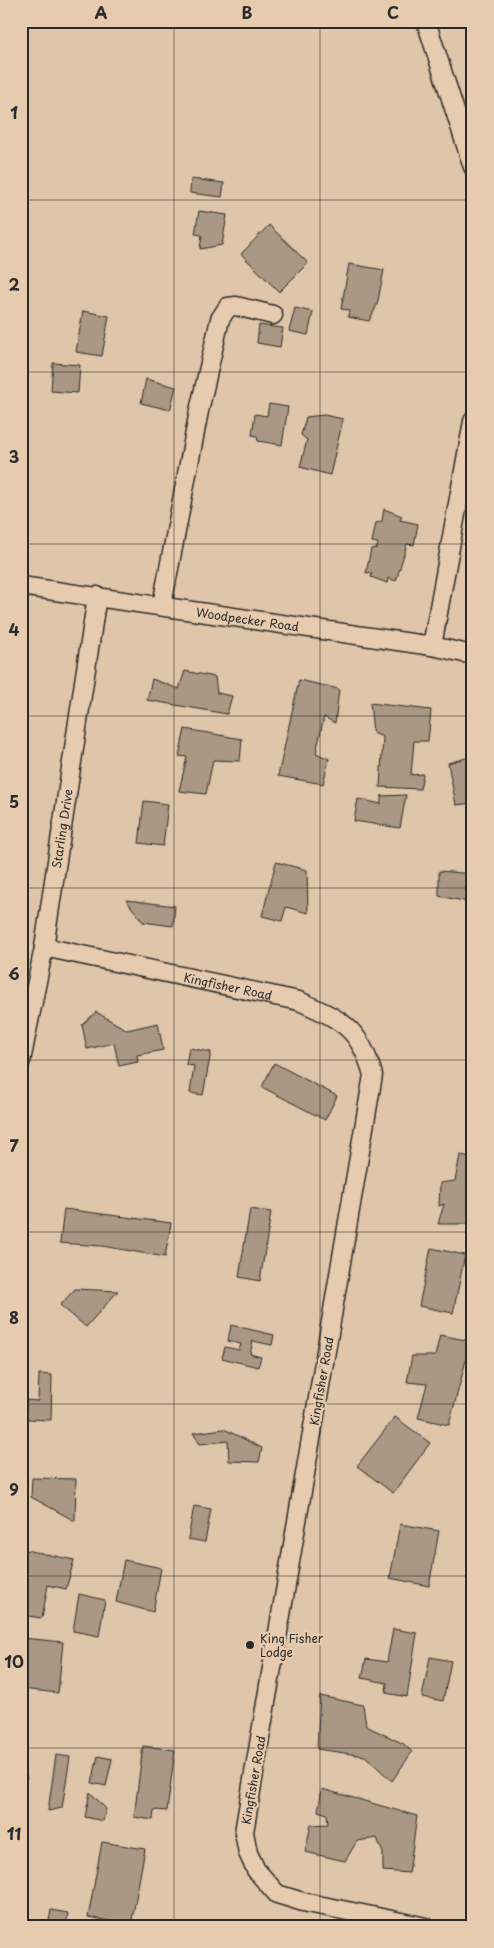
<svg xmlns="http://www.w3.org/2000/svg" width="494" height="1948" font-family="'Playpen Sans',sans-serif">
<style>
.building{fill:#aa9884;stroke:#2b2b2b}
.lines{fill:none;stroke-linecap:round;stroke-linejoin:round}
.minor-casing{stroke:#2b2b2b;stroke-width:21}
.minor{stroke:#e7cbae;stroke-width:18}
.grid{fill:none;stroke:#2b2b2b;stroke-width:1;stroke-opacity:0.55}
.poi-dot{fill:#2b2b2b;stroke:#e7cbae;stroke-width:2}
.labels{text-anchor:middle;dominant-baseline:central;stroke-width:4.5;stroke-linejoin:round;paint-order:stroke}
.street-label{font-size:12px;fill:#2b2b2b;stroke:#e7cbae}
.poi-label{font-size:12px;fill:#2b2b2b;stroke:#e7cbae;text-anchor:start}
.neatline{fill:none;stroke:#2b2b2b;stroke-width:2}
.grid-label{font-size:16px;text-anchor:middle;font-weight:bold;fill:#2b2b2b}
</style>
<rect width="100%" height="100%" fill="#dfc5a9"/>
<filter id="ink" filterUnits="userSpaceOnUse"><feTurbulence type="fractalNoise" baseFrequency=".02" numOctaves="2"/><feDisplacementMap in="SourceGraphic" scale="10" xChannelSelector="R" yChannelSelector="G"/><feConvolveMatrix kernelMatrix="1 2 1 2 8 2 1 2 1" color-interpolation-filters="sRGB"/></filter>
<g filter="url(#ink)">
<!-- building -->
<g class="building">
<path d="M94,21H113L95,26Z"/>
<path d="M191,179L224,183L222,197L190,193Z"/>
<path d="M199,211L227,215L222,245L200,249L202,235L195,234Z"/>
<path d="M269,225L308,263L279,292L241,254Z"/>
<path d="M349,264L384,270L377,305L369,321L348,317L349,310L341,309Z"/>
<path d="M295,308L313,312L308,335L289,331Z"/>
<path d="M83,311L109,316L102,356L76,352Z"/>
<path d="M259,325L283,328L280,347L257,343Z"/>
<path d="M53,363L80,365L78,393L51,391Z"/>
<path d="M146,379L176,387L170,410L141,403Z"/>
<path d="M269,404L288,407L282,445L258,441L257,436L252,435L255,414L267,416Z"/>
<path d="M324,415L343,419L330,475L300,467L307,440L301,435L306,417Z"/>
<path d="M384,509L402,516L400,520L418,524L414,545L407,544L396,581L388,578L387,583L371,577L372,572L366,573L371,549L377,548L378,543L372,542L376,523L382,521Z"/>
<path d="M185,671L215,677L217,693L232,696L227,714L147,700L152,679L179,689Z"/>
<path d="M299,680L339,689L335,723L324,717L316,753L329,759L323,784L278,776Z"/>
<path d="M370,703L431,710L428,741H414L411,775L423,774L420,789L380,787L383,737L373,733Z"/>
<path d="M185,729L242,739L240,761L213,760L206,794L179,791L187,757L179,756Z"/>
<path d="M473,756V803L456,805L448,763Z"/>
<path d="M406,795L400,828L354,821L358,799L381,804V796Z"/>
<path d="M144,801L168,804L163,846L139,843Z"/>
<path d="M276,862L307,870L308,913L286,907L282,921L262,916Z"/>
<path d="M439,871L473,874V903L439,896Z"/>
<path d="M126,900L175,906L173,926L143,922Z"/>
<path d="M96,1012L127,1030L158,1023L163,1050L137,1055L138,1062L119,1066L114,1043L87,1049L82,1025Z"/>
<path d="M189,1048L211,1052L203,1095L190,1093L194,1066L186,1065Z"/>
<path d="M274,1063L337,1096L325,1120L262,1087Z"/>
<path d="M460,1155L473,1157V1224H438L444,1204L439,1206L440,1183L455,1181Z"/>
<path d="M64,1209L171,1223L165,1257L102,1246L60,1243Z"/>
<path d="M250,1209L271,1212L260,1281L239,1277Z"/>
<path d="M431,1248L465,1255L453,1313L419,1306Z"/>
<path d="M75,1289L118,1291L86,1327L60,1305Z"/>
<path d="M231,1325L274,1335L272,1345L253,1341L250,1354L261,1357L258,1367L222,1358L225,1347L239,1350L241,1344L228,1341Z"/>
<path d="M440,1335L471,1341L449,1425L418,1418L427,1384L407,1382L412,1356H435Z"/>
<path d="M39,1374L52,1375L51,1420L26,1419V1400L38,1401Z"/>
<path d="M395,1417L430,1443L393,1493L357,1466Z"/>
<path d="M224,1429L262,1448L259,1462L229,1461L228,1441L200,1444L193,1433Z"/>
<path d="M32,1478L76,1479L75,1521L31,1497Z"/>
<path d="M194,1506L211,1509L205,1542L188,1539Z"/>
<path d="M400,1524L439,1531L429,1586L390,1578Z"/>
<path d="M21,1549L74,1560L66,1589L48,1585L42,1618L21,1615Z"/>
<path d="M124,1560L161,1568L153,1612L116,1602Z"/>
<path d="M79,1594L105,1600L99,1636L73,1631Z"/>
<path d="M393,1629L417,1633L407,1697L386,1693L387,1683L362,1678L366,1659L387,1662Z"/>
<path d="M22,1638L63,1642L58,1693L21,1689Z"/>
<path d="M430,1657L451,1661L443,1701L422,1697Z"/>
<path d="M320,1696L363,1705L366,1726L404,1744L412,1752L392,1781L365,1756L317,1749Z"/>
<path d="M143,1746L175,1750L167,1811L154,1810L153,1820L134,1817Z"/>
<path d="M21,1755L27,1779L21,1780Z"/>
<path d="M56,1755L70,1757L62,1808L48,1811Z"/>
<path d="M98,1756L112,1759L106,1786L92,1783Z"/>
<path d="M322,1789L417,1816L409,1873L383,1871V1853L377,1838L357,1841L345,1861L305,1852L311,1825L328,1824L327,1814L318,1811Z"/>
<path d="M90,1792L106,1809L103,1821L85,1817Z"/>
<path d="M102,1842L145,1849L131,1925L88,1917Z"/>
<path d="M469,1861L473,1862V1892L464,1891Z"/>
<path d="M51,1910L68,1913L66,1927L48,1926Z"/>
</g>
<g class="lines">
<defs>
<g id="minor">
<path d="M426,21L473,167"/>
<path id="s1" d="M21,586L432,646L473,655"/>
<path d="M162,605L199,411L220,319L228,307L236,306L273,315"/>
<path d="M432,646L473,421"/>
<path id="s2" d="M44,947L299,1001C342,1020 360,1028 373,1075L244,1832L248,1853L256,1870L277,1894L303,1902L426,1927"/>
<path id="s3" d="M21,1061L44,947L97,596"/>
</g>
</defs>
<!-- minor casing -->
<use href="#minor" class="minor-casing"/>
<!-- minor -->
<use href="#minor" class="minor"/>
</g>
</g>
<!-- grid -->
<path class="grid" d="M174,21V1927M320,21V1927M21,200H473M21,372H473M21,544H473M21,716H473M21,888H473M21,1060H473M21,1232H473M21,1404H473M21,1576H473M21,1748H473"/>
<!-- markers -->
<circle class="poi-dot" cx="250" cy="1645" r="5"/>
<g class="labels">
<!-- street labels -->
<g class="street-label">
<text stroke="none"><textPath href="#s1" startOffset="229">Woodpecker Road</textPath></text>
<text stroke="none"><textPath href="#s3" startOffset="236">Starling Drive</textPath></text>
<text stroke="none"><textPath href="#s2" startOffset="188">Kingfisher Road</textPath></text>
<text transform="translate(321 1381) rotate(-80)">Kingfisher Road</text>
<text transform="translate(253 1780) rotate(-80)">Kingfisher Road</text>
</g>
<!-- poi labels -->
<g class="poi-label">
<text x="260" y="1638">King Fisher<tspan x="260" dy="14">Lodge</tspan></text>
</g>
</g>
<!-- margin -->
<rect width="494" height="1948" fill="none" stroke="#e7cbae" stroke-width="55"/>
<rect x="28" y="28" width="438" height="1892" class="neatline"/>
<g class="grid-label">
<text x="101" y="19">A</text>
<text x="247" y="19">B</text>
<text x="393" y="19">C</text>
<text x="14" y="119">1</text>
<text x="14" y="291">2</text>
<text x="14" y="463">3</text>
<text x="14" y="636">4</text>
<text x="14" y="808">5</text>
<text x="14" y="980">6</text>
<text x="14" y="1152">7</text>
<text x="14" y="1324">8</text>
<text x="14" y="1496">9</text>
<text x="14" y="1668">10</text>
<text x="14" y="1840">11</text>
</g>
</svg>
